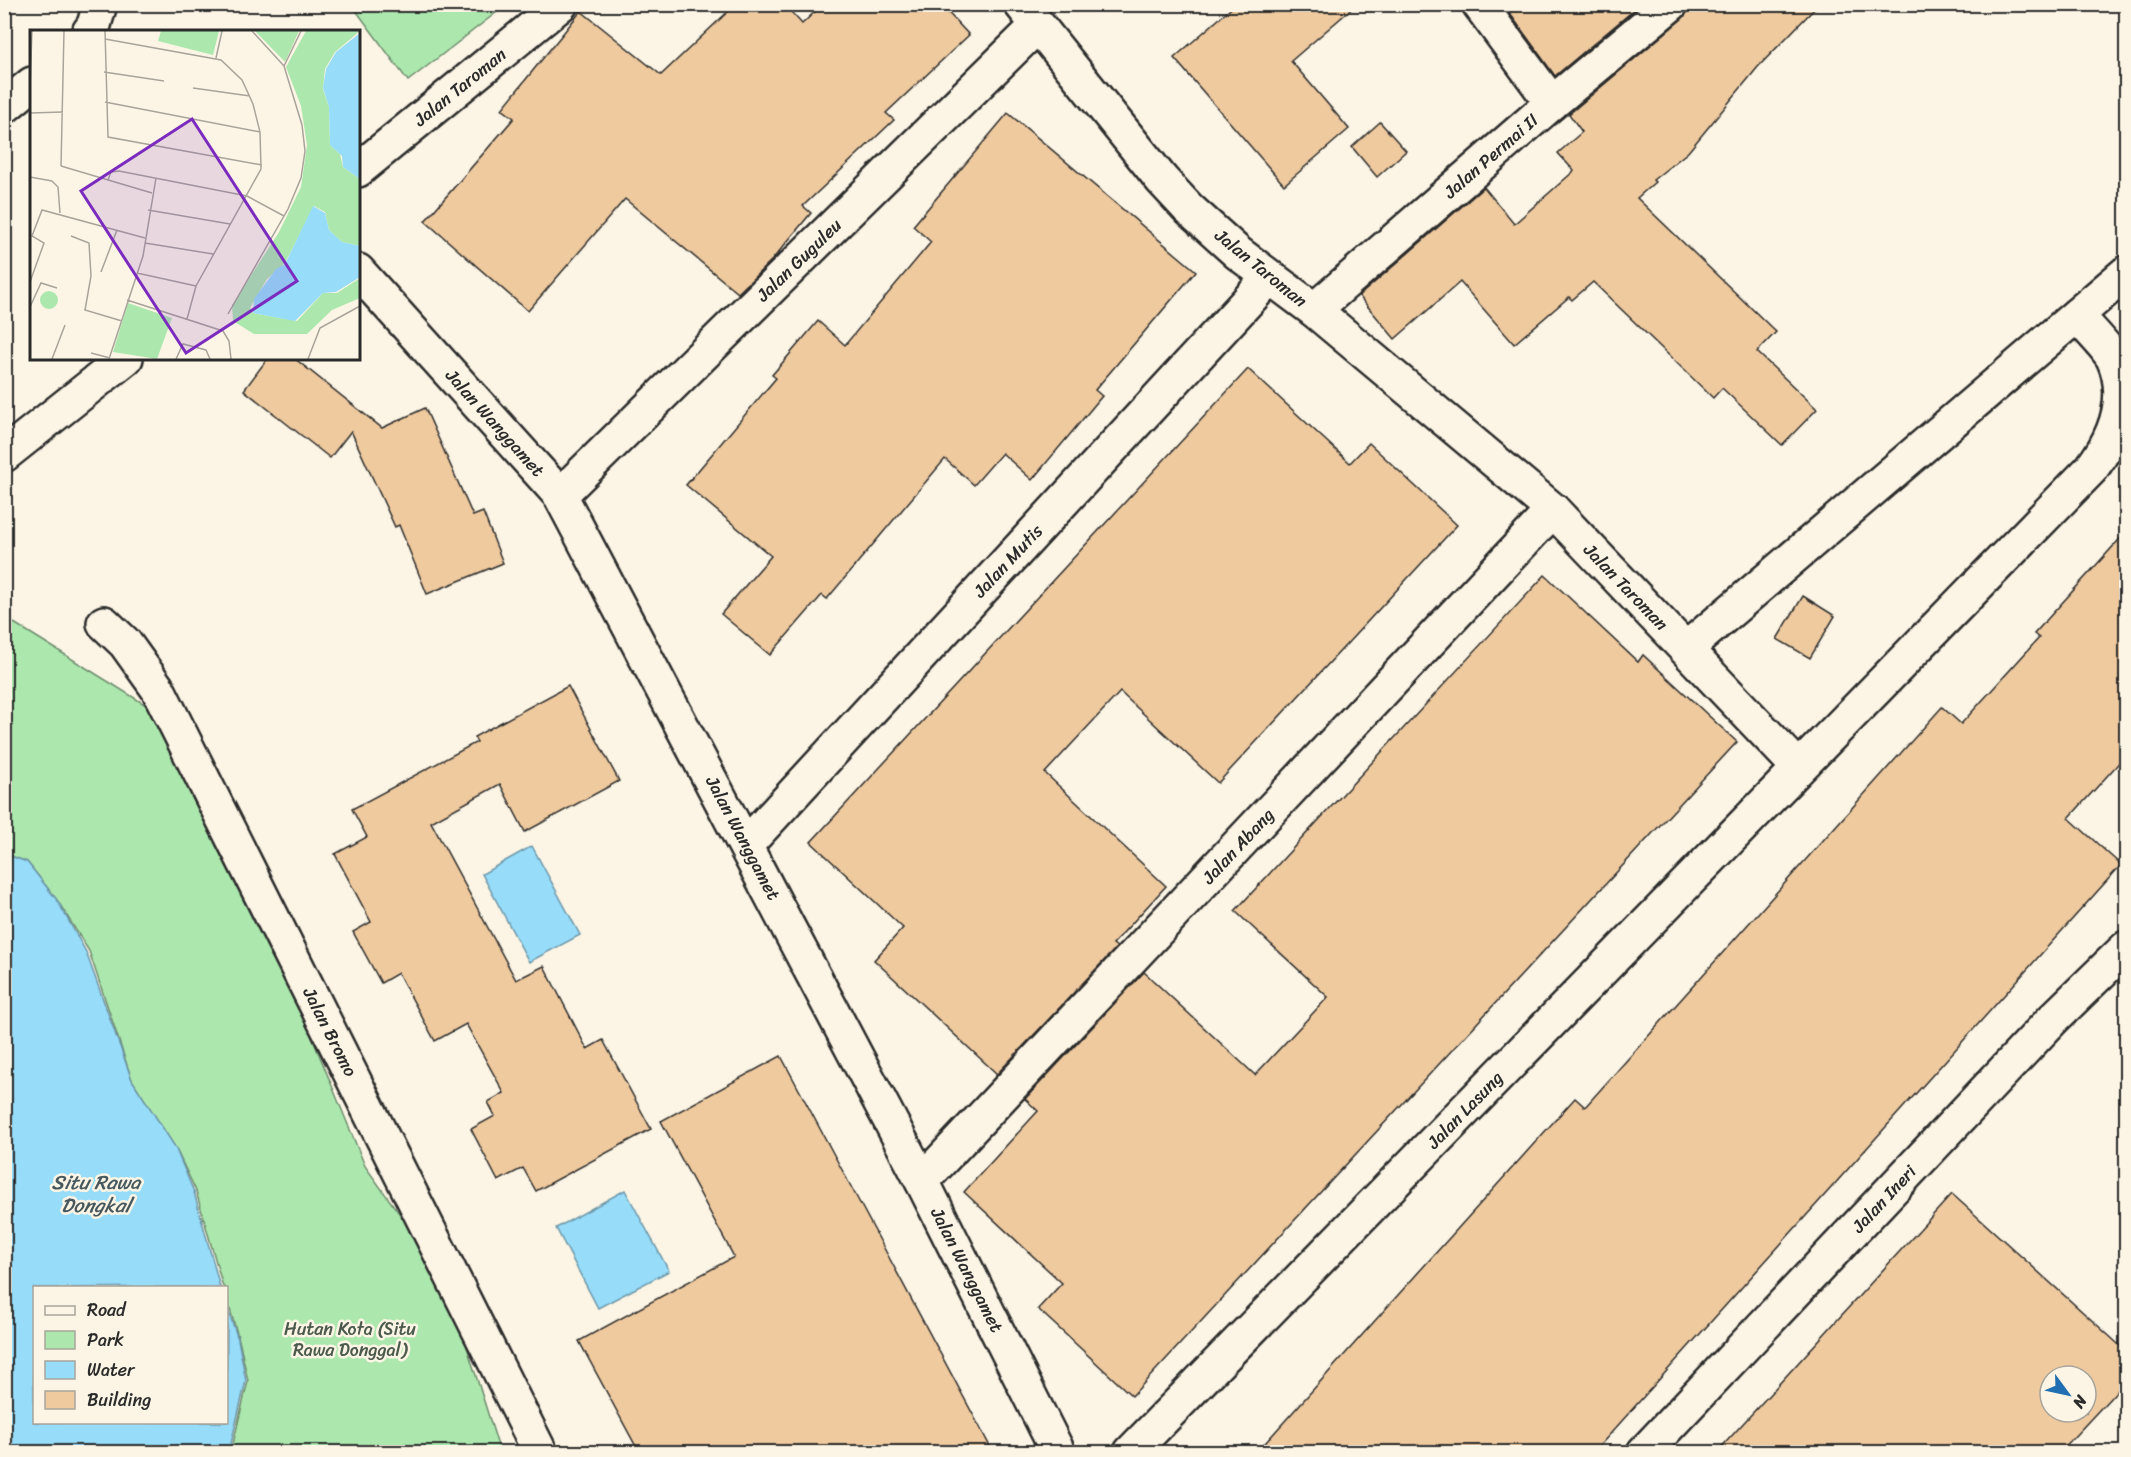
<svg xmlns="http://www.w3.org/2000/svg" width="2131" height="1457" font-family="Sriracha,sans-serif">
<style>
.green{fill:#ace8ae;stroke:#6c8a6c;stroke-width:1.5}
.water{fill:#97dcf9;stroke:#6c95a7;stroke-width:1.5}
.building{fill:#efca9f;stroke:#2b2b2b;stroke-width:1.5;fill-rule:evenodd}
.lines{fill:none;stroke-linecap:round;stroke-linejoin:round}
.minor-casing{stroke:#2b2b2b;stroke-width:38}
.minor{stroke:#fcf5e5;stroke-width:33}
.labels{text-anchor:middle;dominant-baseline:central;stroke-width:5;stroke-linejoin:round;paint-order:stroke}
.street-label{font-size:18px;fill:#2b2b2b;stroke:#fcf5e5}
.park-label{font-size:18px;fill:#4b5a4c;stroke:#fcf5e5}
.water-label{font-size:20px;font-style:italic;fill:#46575e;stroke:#fcf5e5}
.inset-road{fill:none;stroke:#a8a49b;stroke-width:1.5}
.view{fill:#7b2cbf;fill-opacity:0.15;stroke:#7b2cbf;stroke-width:3}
.inset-edge{fill:none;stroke:#2b2b2b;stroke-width:3}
</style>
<rect width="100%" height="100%" fill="#fcf5e5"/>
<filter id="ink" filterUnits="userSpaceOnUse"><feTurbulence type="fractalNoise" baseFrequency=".0167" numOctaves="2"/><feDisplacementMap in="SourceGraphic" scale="12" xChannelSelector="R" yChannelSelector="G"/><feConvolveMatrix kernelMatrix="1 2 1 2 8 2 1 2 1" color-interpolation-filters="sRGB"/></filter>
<g filter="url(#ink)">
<!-- green -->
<g class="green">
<path d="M352,5H506L408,81Z"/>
<path d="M14,623L162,715L217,845L304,1018L365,1166L445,1277L500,1452H231L248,1381L239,1340L227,1299L226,1288L223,1287L196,1191L175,1147L132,1080L89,951L57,900L27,862L5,854L4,627Z"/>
</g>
<!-- water -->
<g class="water">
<path d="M532,846L580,935L529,962L482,874Z"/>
<path d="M5,854L27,862L57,900L86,952L132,1080L175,1147L194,1192L220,1287L34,1288V1422H226L227,1307L238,1339L246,1381L229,1452H5Z"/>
<path d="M625,1190L669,1271L598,1308L556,1228Z"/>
</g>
<!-- building -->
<g class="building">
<path d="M736,4H784L802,24L823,4H940L969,35L886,113L894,120L803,206L811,213L772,260L738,293L625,199L528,311L425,221L514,118L502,109L581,11L661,75Z"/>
<path d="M1236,4H1357L1291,61L1349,129L1284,185L1174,58Z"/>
<path d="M1503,4H1641L1555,76Z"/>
<path d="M1689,4H1819L1758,67L1688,152L1653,180L1655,182L1637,198L1776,332L1757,352L1817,409L1782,445L1722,388L1713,398L1593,282L1572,300L1569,297L1514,344L1460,282L1395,339L1359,296L1484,187L1514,224L1574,171L1558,153L1582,132L1569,114L1683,18L1688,11Z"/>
<path d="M1008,113L1196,271L1095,390L1102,396L1032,480L1002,453L974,485L945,459L827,599L822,595L770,655L721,614L771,556L686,485L776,378L772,375L818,321L845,345L931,242L913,226Z"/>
<path d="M1380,122L1406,151L1377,177L1352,147Z"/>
<path d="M268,358H294L382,428L425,408L473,516L483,512L503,563L427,594L399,525L395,527L351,431L330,458L244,390Z"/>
<path d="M1248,369L1350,463L1369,443L1457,525L1218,783L1120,692L1045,773L1166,886L1113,944L1117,947L997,1074L874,960L903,928L811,842Z"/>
<path d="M2127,531V754L2069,818L2121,865L1594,1452H1257L1575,1098L1585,1107L1942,707L1961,724L2039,638L2034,634Z"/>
<path d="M1545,575L1638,662L1643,655L1737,742L1132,1396L1038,1309L1062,1283L964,1192L1038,1111L1025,1099L1144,972L1255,1075L1328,997L1235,911Z"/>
<path d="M1803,596L1835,616L1810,658L1777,639Z"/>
<path d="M568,686L619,781L525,832L500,784L431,822L516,980L544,966L587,1049L603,1040L651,1129L536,1191L523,1168L498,1181L471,1129L495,1116L488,1102L504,1093L466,1024L435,1041L398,973L381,983L353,932L371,922L335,854L367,837L352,809L477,742L474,737Z"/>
<path d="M781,1056L885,1250L993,1452H639L579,1341L734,1257L661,1121Z"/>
<path d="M1952,1194L2127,1352V1380L2060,1452H1717ZM2050,1376H2086V1412H2050Z"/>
</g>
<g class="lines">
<defs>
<g id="minor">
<path d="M1021,4L1162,180L1189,209L1238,253L1314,310L1553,510L1798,767"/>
<path d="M1479,4L1552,103"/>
<path d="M89,32L94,25L100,4"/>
<path d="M4,107L32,84"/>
<path d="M358,170L561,4"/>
<path d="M358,271L560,495L922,1181L1058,1452"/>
<path d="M1314,310L1552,103L1671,4"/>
<path d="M4,455L126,358"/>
<path d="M560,495L1037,26"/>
<path d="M104,623L125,643L158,689L540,1452"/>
<path d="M1686,649L2126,273"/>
<path d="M746,845L1269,278"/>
<path d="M922,1181L1553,510"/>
<path d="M1131,1452L2091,469C2116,436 2131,398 2113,358C2104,343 2088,329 2077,315"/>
<path d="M1644,1452L2053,1019L2126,948"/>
</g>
</defs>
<!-- minor casing -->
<use href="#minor" class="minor-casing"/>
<!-- minor -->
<use href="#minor" class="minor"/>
</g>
</g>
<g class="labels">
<!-- street labels -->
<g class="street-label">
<text transform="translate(460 87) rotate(-39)">Jalan Taroman</text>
<text transform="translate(1491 156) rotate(-41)">Jalan Permai II</text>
<text transform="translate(799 260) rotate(-44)">Jalan Guguleu</text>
<text transform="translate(1261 268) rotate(39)">Jalan Taroman</text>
<text transform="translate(495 423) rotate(48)">Jalan Wanggamet</text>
<text transform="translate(1008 561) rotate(-47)">Jalan Mutis</text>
<text transform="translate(1626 587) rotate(46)">Jalan Taroman</text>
<text transform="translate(743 838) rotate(62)">Jalan Wanggamet</text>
<text transform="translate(1238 846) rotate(-47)">Jalan Abang</text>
<text transform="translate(330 1032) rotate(63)">Jalan Bromo</text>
<text transform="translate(1465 1110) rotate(-46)">Jalan Lasung</text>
<text transform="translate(1884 1199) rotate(-47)">Jalan Ineri</text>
<text transform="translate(967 1270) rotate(63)">Jalan Wanggamet</text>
</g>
<!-- park labels -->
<g class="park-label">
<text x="350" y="1329">Hutan Kota (Situ<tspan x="350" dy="21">Rawa Donggal)</tspan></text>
</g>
<!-- water labels -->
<g class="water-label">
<text x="96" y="1182">Situ Rawa<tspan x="96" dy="23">Dongkal</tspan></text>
</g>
</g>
<!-- overview -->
<g transform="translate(30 30)">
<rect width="330" height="330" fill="#fcf5e5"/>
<path d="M131,1H189L183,25L128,11ZM225,1H269L255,32ZM276,1H330L305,22L295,39L293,59L299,77L300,115L310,124L313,137L330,149V216L312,212L299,200L295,182L284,176L255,233L237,249L220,278L223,283L267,291L293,263H307L330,248V268L302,280L277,304H224L203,291L202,275L249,202L271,157L277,115L271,76L256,37ZM10 270a9 9 0 1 1 18 0a9 9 0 1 1-18 0ZM98,273L142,288L127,329L83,322Z" fill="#ace8ae"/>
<path d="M330,3V149L313,137L312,126L300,115L299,77L293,58L296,39L306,22ZM283,176L295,183L299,200L312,212L330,216V247L306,262L293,263L265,291L223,283L224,269L246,239L255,234Z" fill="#97dcf9"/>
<path class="inset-road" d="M75,1L78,107L232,135M222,1L254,36M75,9L191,30L212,50L223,74L230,102L231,139L166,256L157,289M186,28L192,1M74,42L134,51M0,58L2,1M163,58L220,66M75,72L230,102M0,83L33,82M31,136L34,1M31,136L122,163M0,147L22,151M78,150L81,142L89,141L217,166L254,186M22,151L28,157L30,183M118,180L200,194M41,206L59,213L61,246L55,280L92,291M115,213L183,224M71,242L87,200M107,243L166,256M0,252L14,213L2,206L12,180L115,208M97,270L193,301L199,311L201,329M0,277L11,253L27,258M198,284L258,179L271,148L275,121L272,95L254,36L271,1M61,323L80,328M22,329L35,295M79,329L113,226L126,148M146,329L153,314L176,320L180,329M278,329L290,298L330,276"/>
<path class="view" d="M162,89L267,251L156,323L51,161Z"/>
<rect width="330" height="330" class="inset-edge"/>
</g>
<!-- margin -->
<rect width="2131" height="1457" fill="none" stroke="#fcf5e5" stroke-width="24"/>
<rect x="12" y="12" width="2107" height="1433" fill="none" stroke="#2b2b2b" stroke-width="2" filter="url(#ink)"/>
<!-- legend -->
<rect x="33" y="1286" width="195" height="138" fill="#fcf5e5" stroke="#a8a49b" stroke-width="1.5"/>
<rect x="45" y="1306" width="30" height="9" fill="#fcf5e5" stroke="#a8a49b" stroke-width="1.5"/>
<text x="87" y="1316" font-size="18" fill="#2b2b2b">Road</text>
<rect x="45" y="1331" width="30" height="18" fill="#ace8ae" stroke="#a8a49b" stroke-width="1.5"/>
<text x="87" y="1346" font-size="18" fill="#2b2b2b">Park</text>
<rect x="45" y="1361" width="30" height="18" fill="#97dcf9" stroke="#a8a49b" stroke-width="1.5"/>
<text x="87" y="1376" font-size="18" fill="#2b2b2b">Water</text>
<rect x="45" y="1391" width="30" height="18" fill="#efca9f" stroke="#a8a49b" stroke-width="1.5"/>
<text x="87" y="1406" font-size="18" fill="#2b2b2b">Building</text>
<!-- north arrow -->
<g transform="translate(2068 1394) rotate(123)"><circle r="28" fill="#fcf5e5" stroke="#a8a49b" stroke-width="1.5"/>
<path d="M0-4.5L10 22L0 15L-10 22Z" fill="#1f6fb2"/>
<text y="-9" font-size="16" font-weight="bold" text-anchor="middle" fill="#2b2b2b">N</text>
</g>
</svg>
